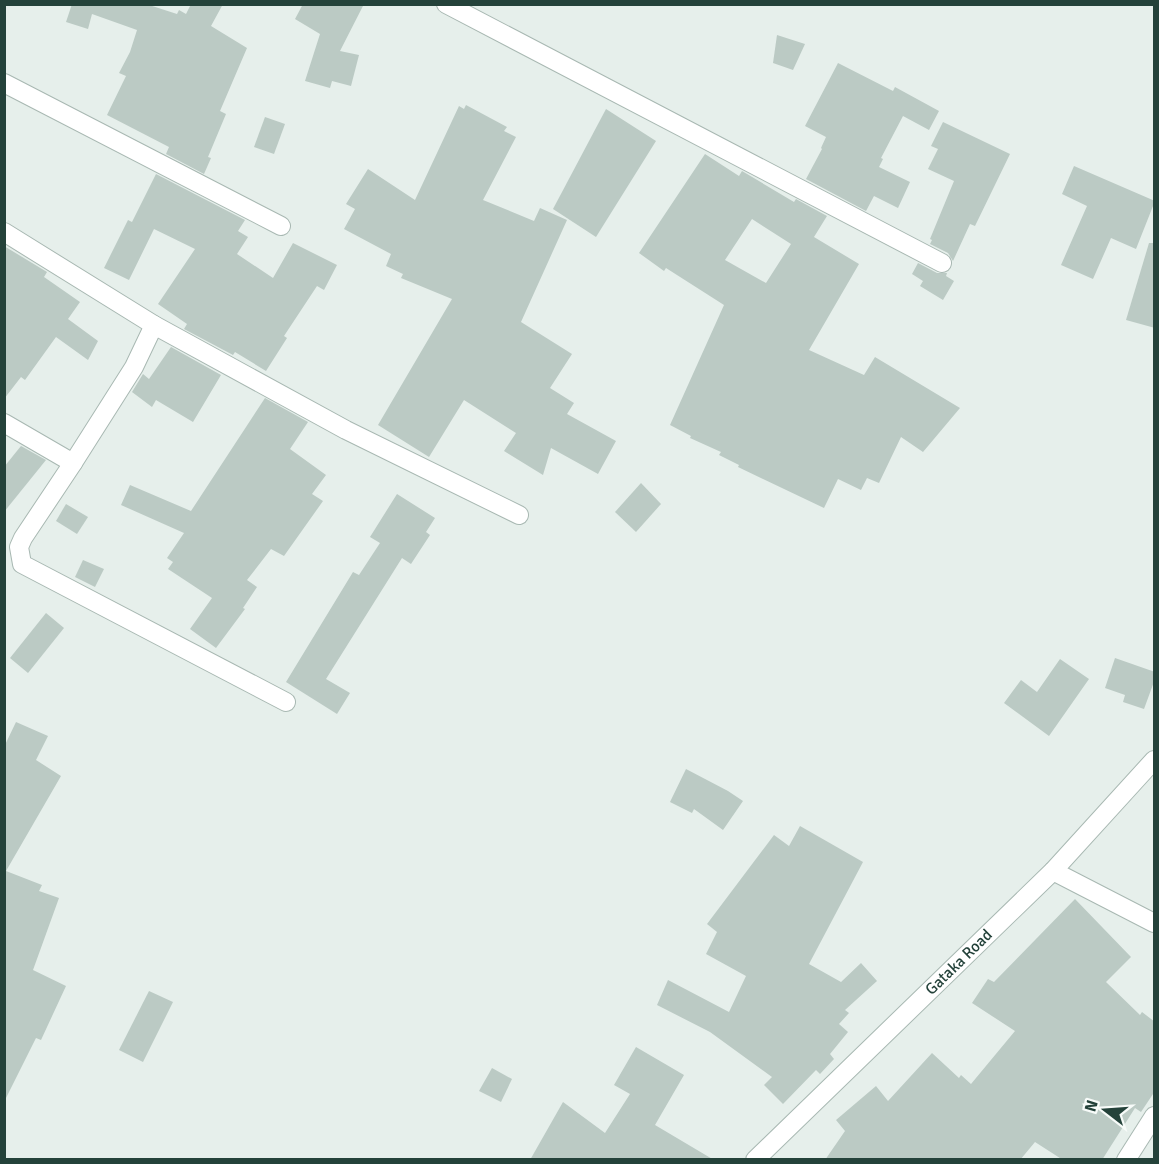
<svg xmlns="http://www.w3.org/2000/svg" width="1159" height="1164" font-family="Signika,sans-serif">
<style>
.building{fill:#bbcac4;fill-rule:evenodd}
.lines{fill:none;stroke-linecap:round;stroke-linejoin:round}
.minor-casing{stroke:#a8b8b2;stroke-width:20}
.tertiary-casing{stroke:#a8b8b2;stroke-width:20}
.minor{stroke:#fff;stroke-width:18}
.tertiary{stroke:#fff;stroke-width:18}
.labels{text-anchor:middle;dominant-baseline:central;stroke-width:6;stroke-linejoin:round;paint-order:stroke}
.street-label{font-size:16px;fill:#24423a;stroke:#f7fbf9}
</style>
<rect width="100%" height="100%" fill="#e6efeb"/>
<!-- building -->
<g class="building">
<path d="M72,4H146L177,14L179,10L186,14L191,4H223L211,26L247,48L220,111L226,114L208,157L211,158L204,174L166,154L169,147L107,115L126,76L119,73L130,52L137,30L92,14L88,29L66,22Z"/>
<path d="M303,4H364L340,51L359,55L351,86L332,81L330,88L305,81L320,34L295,19Z"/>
<path d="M777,35L805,44L793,70L773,63Z"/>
<path d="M838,63L893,91L895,87L939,111L929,130L903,116L881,158L883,159L879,167L910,182L898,208L874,196L866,211L806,179L822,149L821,148L826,137L805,126Z"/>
<path d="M466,105L507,127L504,131L516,137L483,200L534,221L540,208L567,220L521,322L572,354L550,388L574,403L567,414L616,441L598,474L551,448L543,475L504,451L516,433L464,400L429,457L378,425L452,299L401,278L403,274L386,266L391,254L344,229L355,209L346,204L368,169L415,200L459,106L464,109Z"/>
<path d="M606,109L656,141L596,237L553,209Z"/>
<path d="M265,117L285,124L274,154L254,147Z"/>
<path d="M943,122L1010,154L975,226L970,224L953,261L948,253L930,244L932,240L930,239L954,181L928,169L938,149L931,146Z"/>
<path d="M705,154L739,176L742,171L794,202L796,199L827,216L814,237L859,264L809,350L864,375L875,357L960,408L923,452L901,437L879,483L867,478L861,490L838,479L824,508L738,467L739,465L719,455L721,452L690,438L691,436L670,425L724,305L666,268L664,271L639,253ZM752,219L791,244L766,283L725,260Z"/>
<path d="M1074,166L1155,201L1136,249L1111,238L1093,279L1061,265L1087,206L1062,194Z"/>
<path d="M156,174L245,220L238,231L248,237L237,254L273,278L293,243L337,265L324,290L317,286L284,336L287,338L266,371L235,352L233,355L184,329L187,324L158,304L195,249L154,229L129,280L104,268L128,220L132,222Z"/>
<path d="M1149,243H1155V328L1126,320Z"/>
<path d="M4,246L47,272L44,277L80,302L68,319L98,341L88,360L56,337L25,380L21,377L4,399Z"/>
<path d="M918,263L937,273H947L946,276L954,281L943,300L920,286L923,281L912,274Z"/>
<path d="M171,347L221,375L193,422L156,400L152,407L132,392L143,374L149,379Z"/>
<path d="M265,398L308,422L290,449L326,475L312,494L323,501L284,556L271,549L247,580L257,587L243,608L245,609L216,648L190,629L212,598L168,569L173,562L167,558L184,533L121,505L130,485L191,511Z"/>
<path d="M21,446L46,460L4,512V467Z"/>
<path d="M641,483L661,504L636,532L615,512Z"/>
<path d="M397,494L435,518L426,532L430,535L411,564L402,558L326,679L350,693L337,714L286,682L353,572L359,575L380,543L370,537Z"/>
<path d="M66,504L88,517L77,534L56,521Z"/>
<path d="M83,560L104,569L95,587L75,577Z"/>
<path d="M46,613L64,628L28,673L10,658Z"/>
<path d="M1115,658L1155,672V679L1144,709L1123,702L1125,695L1105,688Z"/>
<path d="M1060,659L1089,679L1049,736L1004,703L1021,680L1037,692Z"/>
<path d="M16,722L48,736L36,760L61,776L6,871L42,885L39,891L59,898L33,970L66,986L41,1040L36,1038L4,1102V747Z"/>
<path d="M686,769L728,791L743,801L723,830L694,809L692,813L670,802Z"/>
<path d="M800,826L863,862L809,964L841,982L861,963L877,981L845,1010L849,1013L839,1024L848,1032L830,1054L834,1059L820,1074L816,1070L783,1104L764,1085L772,1077L710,1032L657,1005L668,980L729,1012L746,976L706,954L717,932L707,924L774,835L789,846Z"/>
<path d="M1075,899L1131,957L1106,982L1140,1015L1142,1012L1155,1022V1091L1141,1112L1135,1108L1102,1160H1063L1035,1142L1020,1160H825L845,1131L836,1120L876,1086L888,1101L932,1053L959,1078L961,1075L971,1084L1015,1031L972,1003L988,979L994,982Z"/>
<path d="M149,991L173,1002L143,1062L119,1050Z"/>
<path d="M636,1047L684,1075L655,1125L714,1160H530L563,1102L605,1133L630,1094L614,1085Z"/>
<path d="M492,1068L512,1079L501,1102L479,1091Z"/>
</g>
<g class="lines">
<defs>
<g id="minor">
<path d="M446,4L942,263"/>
<path d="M4,83L281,226"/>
<path d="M4,232L154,325L346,430L519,515"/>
<path d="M4,423L73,463L134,367L154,325"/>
<path d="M73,463L23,538L19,547L22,564L286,702"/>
<path d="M1053,871L1154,923"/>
<path d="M1126,1160L1154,1116"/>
</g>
<g id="tertiary">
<path id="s1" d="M755,1160L1053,871L1154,760"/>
</g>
</defs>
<!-- minor casing -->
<use href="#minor" class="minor-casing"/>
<!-- tertiary casing -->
<use href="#tertiary" class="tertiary-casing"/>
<!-- minor -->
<use href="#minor" class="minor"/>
<!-- tertiary -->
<use href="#tertiary" class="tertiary"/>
</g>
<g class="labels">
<!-- street labels -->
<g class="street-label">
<text stroke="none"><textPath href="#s1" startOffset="284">Gataka Road</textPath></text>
</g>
</g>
<!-- border -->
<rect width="1159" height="1164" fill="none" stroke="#24423a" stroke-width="12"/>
<!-- north arrow -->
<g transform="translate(1105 1110) rotate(287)" stroke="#f7fbf9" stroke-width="4.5" paint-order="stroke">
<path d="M0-4.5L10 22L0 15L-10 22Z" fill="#24423a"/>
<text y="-9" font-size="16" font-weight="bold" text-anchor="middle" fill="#24423a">N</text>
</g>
</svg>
